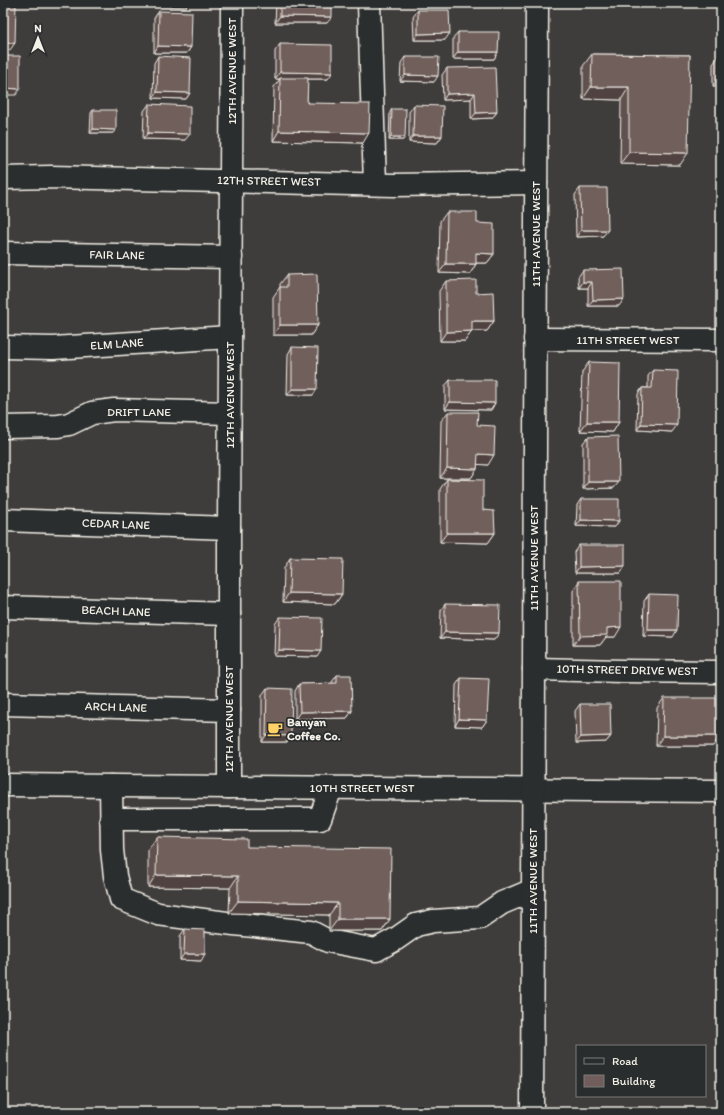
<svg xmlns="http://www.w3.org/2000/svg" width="724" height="1115" font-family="Itim,sans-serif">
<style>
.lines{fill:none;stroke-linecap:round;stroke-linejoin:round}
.minor-casing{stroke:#f4f1e8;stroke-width:25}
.minor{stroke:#2a2d2e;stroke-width:22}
.wall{fill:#61514f;stroke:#f4f1e8}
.shaded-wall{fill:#4f4240;stroke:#f4f1e8}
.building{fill:#715e5c;stroke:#f4f1e8}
.labels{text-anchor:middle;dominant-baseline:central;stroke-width:3.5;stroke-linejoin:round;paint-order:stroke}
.street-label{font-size:12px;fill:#f4f1e8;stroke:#2a2d2e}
.poi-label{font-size:12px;font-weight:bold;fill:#f4f1e8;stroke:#2a2d2e;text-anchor:start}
</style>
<rect width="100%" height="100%" fill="#3f3c3c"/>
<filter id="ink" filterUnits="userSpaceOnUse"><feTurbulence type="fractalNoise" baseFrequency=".025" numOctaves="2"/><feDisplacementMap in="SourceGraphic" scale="8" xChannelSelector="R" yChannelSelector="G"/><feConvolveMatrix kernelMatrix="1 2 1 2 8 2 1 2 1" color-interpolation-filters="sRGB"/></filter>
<g filter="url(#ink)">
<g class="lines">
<defs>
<g id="minor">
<path d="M369,3L375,184"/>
<path d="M3,178L51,177L394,185L536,183"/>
<path d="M3,253L231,257"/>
<path d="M535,339L721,340"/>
<path d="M3,347L53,348L230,337"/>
<path d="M3,427L58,426L69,424L92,413L114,410L229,413"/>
<path d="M3,520L229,528"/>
<path d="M3,607L229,614"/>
<path d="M534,669L623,671L721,672"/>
<path d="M3,704L229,710"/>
<path d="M3,785L721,791"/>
<path d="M111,786L112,850L115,876L121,899L158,914L234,924L311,932L328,941L376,950L396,939L416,925L433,921L480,918L502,903L533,890"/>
<path d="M229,787V528L232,3"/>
<path d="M111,819H320L331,788"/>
<path d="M532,1112L537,3"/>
</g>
</defs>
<!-- minor casing -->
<use href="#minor" class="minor-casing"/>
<!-- minor -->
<use href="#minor" class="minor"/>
</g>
<!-- wall -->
<g class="wall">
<path d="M276,3H332L327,23H275Z"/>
<path d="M418,10L445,40H414L413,17Z"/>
<path d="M159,11L191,47L187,53H154V18Z"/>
<path d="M458,32L498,52L494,59H453V38Z"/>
<path d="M280,44L328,79H307V103L363,143L273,141L274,87L280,79H275V51Z"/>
<path d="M721,53V86H713V64Z"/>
<path d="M592,54L690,55L680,165L620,164L621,100L583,99V66Z"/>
<path d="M158,56L190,93L186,99L153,98L154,63Z"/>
<path d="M405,57L434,82L400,81L401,63Z"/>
<path d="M447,68L497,112L492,118L471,119V99L443,100L442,75Z"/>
<path d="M149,104L185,140L143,139L144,111Z"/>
<path d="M414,105L442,136L437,143L409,142V112Z"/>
<path d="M392,109L403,140H389L390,112Z"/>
<path d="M93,110L113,133H90L91,113Z"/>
<path d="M580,188L603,236L576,237L575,195Z"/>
<path d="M447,212L477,223L494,254L487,263H476V264L470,274L439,273L440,221Z"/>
<path d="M583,270L619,306H588V288H579L578,277Z"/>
<path d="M287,275L318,325L311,335H273V297L280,287V284Z"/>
<path d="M446,281L476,293L494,321L487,331H472L465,341H440L439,291Z"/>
<path d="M292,347L317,389L313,395H287L288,354Z"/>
<path d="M589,362L619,422L613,432L580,431L582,372Z"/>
<path d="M653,370L672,432L637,430L638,394L642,388H648V376Z"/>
<path d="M450,380L495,403L491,410L445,409V386Z"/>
<path d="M448,412L477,425L488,465L477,464V469L471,478H440L441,421Z"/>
<path d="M588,437L614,488L583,489V443Z"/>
<path d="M447,479L483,510L495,533L488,543L440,542V489Z"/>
<path d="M581,499L615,527L576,526L577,505Z"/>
<path d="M579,545L621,573H575L574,552Z"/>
<path d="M290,558L342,594L335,604L283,602L284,568Z"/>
<path d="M579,581L615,637H606L600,645H573V591Z"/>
<path d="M649,594L673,637L643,636L644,601Z"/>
<path d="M445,604L499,633L494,640L440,638L441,610Z"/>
<path d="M280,617L317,657L274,656L275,624Z"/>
<path d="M337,675L352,711L347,718L295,719V691L299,684H332V682Z"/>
<path d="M461,678L487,720L482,727L455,726L456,685Z"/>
<path d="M267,688L291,736L287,742H262V695Z"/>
<path d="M664,698L713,746H656L657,708Z"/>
<path d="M580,704L611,736L606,742L576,743L575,711Z"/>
<path d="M157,837L247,847L390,919L382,931H329V915L229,913L230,888L148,887V850Z"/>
<path d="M185,929L201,961L180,960V936Z"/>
</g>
<!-- shaded-wall -->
<g class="shaded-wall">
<path d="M157,3H189L186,7L155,6Z"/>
<path d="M280,16L332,17L327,23H275Z"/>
<path d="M450,33L445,40H414L418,34Z"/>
<path d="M3,43H15L10,50H3Z"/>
<path d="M158,46L191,47L187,53H154Z"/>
<path d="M458,52H498L494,59H453Z"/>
<path d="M280,72L332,73L328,79H280V78V79H275Z"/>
<path d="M721,74V86H713Z"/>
<path d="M405,75L438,76L434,82L400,81Z"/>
<path d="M591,87H629L621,100L583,99Z"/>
<path d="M3,88L20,89L16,95H3Z"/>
<path d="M157,92L190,93L186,99L153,98Z"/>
<path d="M475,93L471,99L443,100L447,94Z"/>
<path d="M497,112L492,118L471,119L476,113Z"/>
<path d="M93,129L116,130L113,133H90Z"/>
<path d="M279,131L369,133L363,143L273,141Z"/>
<path d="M148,133L190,134L185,140L143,139Z"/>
<path d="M413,136H442L437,143L409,142Z"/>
<path d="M391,137H405L403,140H389Z"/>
<path d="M629,152L688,153L680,165L620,164Z"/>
<path d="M581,230H608L603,236L576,237Z"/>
<path d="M476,253L494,254L487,263H470Z"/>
<path d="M446,264H476L470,274L439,273Z"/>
<path d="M583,282H592L588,288H579Z"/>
<path d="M624,299L619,306H588L593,300Z"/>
<path d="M472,321H494L487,331H465Z"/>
<path d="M280,325H318L311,335H273Z"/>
<path d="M472,331L465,341H440L446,332Z"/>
<path d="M292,389H317L313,395H287Z"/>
<path d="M450,402L495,403L491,410L445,409Z"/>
<path d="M587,422H619L613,432L580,431Z"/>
<path d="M641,424L677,425L672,432L637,430Z"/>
<path d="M478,454L494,455L488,465L471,464Z"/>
<path d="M447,468L477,469L471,478H440Z"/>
<path d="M588,482H619L614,488L583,489Z"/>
<path d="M581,520L619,521L615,527L576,526Z"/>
<path d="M447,533H495L488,543L440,542Z"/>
<path d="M625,566L621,573H575L579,567Z"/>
<path d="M289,593L342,594L335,604L283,602Z"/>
<path d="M621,627L615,637H606L600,645H573L580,636L607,628Z"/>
<path d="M648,630H677L673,637L643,636Z"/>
<path d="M445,632L499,633L494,640L440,638Z"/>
<path d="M279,650L321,651L317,657L274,656Z"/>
<path d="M352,711L347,718L295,719L300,712Z"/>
<path d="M459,719L487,720L482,727L455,726Z"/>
<path d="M266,735L291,736L287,742H262Z"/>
<path d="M611,736L606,742L576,743L581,737Z"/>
<path d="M663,736H720L713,746H656Z"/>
<path d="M156,875L238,876L230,888L148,887Z"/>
<path d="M238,901L338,903L329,915L229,913Z"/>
<path d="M338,919H390L382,931H329Z"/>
<path d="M184,954H205L201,961L180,960Z"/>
</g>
<!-- building -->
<g class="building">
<path d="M3,3H16L15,43H3Z"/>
<path d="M280,3H332V17L280,16Z"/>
<path d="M418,10H449L450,33L418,34Z"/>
<path d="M159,11L192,12L191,47L158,46Z"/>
<path d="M458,32H499L498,52H458Z"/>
<path d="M280,44L332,45V73L280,72Z"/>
<path d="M592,54L690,55L688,153L629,152V87H591Z"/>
<path d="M3,56H20V89L3,88Z"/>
<path d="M158,56L191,58L190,93L157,92Z"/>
<path d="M405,57H439L438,76L405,75Z"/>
<path d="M495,67L497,112L476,113L475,93L447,94V68Z"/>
<path d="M280,78H308L307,103L370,104L369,133L279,131Z"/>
<path d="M149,104L190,106V134L148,133Z"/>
<path d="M414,105L443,106L442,136H413Z"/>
<path d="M392,109H406L405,137H391Z"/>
<path d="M93,110H116V130L93,129Z"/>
<path d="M580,188H607L608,230H581Z"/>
<path d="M447,212H477V223L494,224V254L476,253V264H446Z"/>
<path d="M623,269L624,299L593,300L592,282H583V270Z"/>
<path d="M317,274L318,325H280V287H287V275Z"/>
<path d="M476,280V293L493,292L494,321H472V331L446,332V281Z"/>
<path d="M292,347L318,348L317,389H292Z"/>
<path d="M589,362L620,363L619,422H587Z"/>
<path d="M653,370L678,371L677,425L641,424L642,388H652Z"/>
<path d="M450,380H495V403L450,402Z"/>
<path d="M448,412H478L477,425L495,426L494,455L478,454L477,469L447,468Z"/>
<path d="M618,436L619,482H588V437Z"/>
<path d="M447,479L483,480V510L494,511L495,533H447Z"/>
<path d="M581,499H619V521L581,520Z"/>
<path d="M579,545H625V566L579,567Z"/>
<path d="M290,558L343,559L342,594L289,593Z"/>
<path d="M579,581H621V627L607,628V635L580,636Z"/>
<path d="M649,594L678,595L677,630H648Z"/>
<path d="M445,604L500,605L499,633L445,632Z"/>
<path d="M280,617L322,618L321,651L279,650Z"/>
<path d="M337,675H351L352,711L300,712L299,684L337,683Z"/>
<path d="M461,678L489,679L487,720L459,719Z"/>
<path d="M267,688L292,689L291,736L266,735Z"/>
<path d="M664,698H720V736H663Z"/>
<path d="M580,704H610L611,736L581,737Z"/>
<path d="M157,837L247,839V847L391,849L390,919H338V903L238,901V876L156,875Z"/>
<path d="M185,929L205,930V954H184Z"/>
</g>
</g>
<!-- icons -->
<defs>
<symbol id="cafe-bare" viewBox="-9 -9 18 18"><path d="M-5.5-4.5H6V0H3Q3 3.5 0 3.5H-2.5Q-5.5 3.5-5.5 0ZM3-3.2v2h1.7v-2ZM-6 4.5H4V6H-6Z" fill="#ffd166" stroke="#2a2d2e" stroke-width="2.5" paint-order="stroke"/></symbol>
</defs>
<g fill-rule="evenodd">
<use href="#cafe-bare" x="264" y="718" width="22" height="22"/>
</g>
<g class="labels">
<!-- street labels -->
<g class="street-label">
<text transform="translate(232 71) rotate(-90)">12TH AVENUE WEST</text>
<text transform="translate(269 181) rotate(1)">12TH STREET WEST</text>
<text transform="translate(536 234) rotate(-90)">11TH AVENUE WEST</text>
<text transform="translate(117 255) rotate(1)">FAIR LANE</text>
<text x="628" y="340">11TH STREET WEST</text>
<text transform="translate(117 344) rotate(-4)">ELM LANE</text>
<text transform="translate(230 395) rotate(-90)">12TH AVENUE WEST</text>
<text x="139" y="412">DRIFT LANE</text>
<text transform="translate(116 524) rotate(2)">CEDAR LANE</text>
<text transform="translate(534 558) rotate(-90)">11TH AVENUE WEST</text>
<text transform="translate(116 611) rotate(2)">BEACH LANE</text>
<text transform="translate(627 670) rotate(1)">10TH STREET DRIVE WEST</text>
<text transform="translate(116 707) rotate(2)">ARCH LANE</text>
<text transform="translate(229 719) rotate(-90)">12TH AVENUE WEST</text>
<text x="362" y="788">10TH STREET WEST</text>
<text transform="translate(533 881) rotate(-90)">11TH AVENUE WEST</text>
</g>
<!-- poi labels -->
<g class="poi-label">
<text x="287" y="722">Banyan<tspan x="287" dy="14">Coffee Co.</tspan></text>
</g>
</g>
<!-- margin -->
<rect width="724" height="1115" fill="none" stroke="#2a2d2e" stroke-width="16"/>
<rect x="8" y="8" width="708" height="1099" fill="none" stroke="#f4f1e8" stroke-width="1.5" filter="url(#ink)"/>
<!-- legend -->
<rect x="576" y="1045" width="130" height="52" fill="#2a2d2e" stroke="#7b7b78"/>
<rect x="584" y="1058" width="20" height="6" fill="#2a2d2e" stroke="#7b7b78"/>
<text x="612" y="1065" font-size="12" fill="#f4f1e8">Road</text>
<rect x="584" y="1075" width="20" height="12" fill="#715e5c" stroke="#7b7b78"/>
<text x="612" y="1085" font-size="12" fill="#f4f1e8">Building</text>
<!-- north arrow -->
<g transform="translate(38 38)" stroke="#2a2d2e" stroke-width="3" paint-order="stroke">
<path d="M0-3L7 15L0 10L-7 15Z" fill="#f4f1e8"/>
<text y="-6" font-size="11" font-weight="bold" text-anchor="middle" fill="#f4f1e8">N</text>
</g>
</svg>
